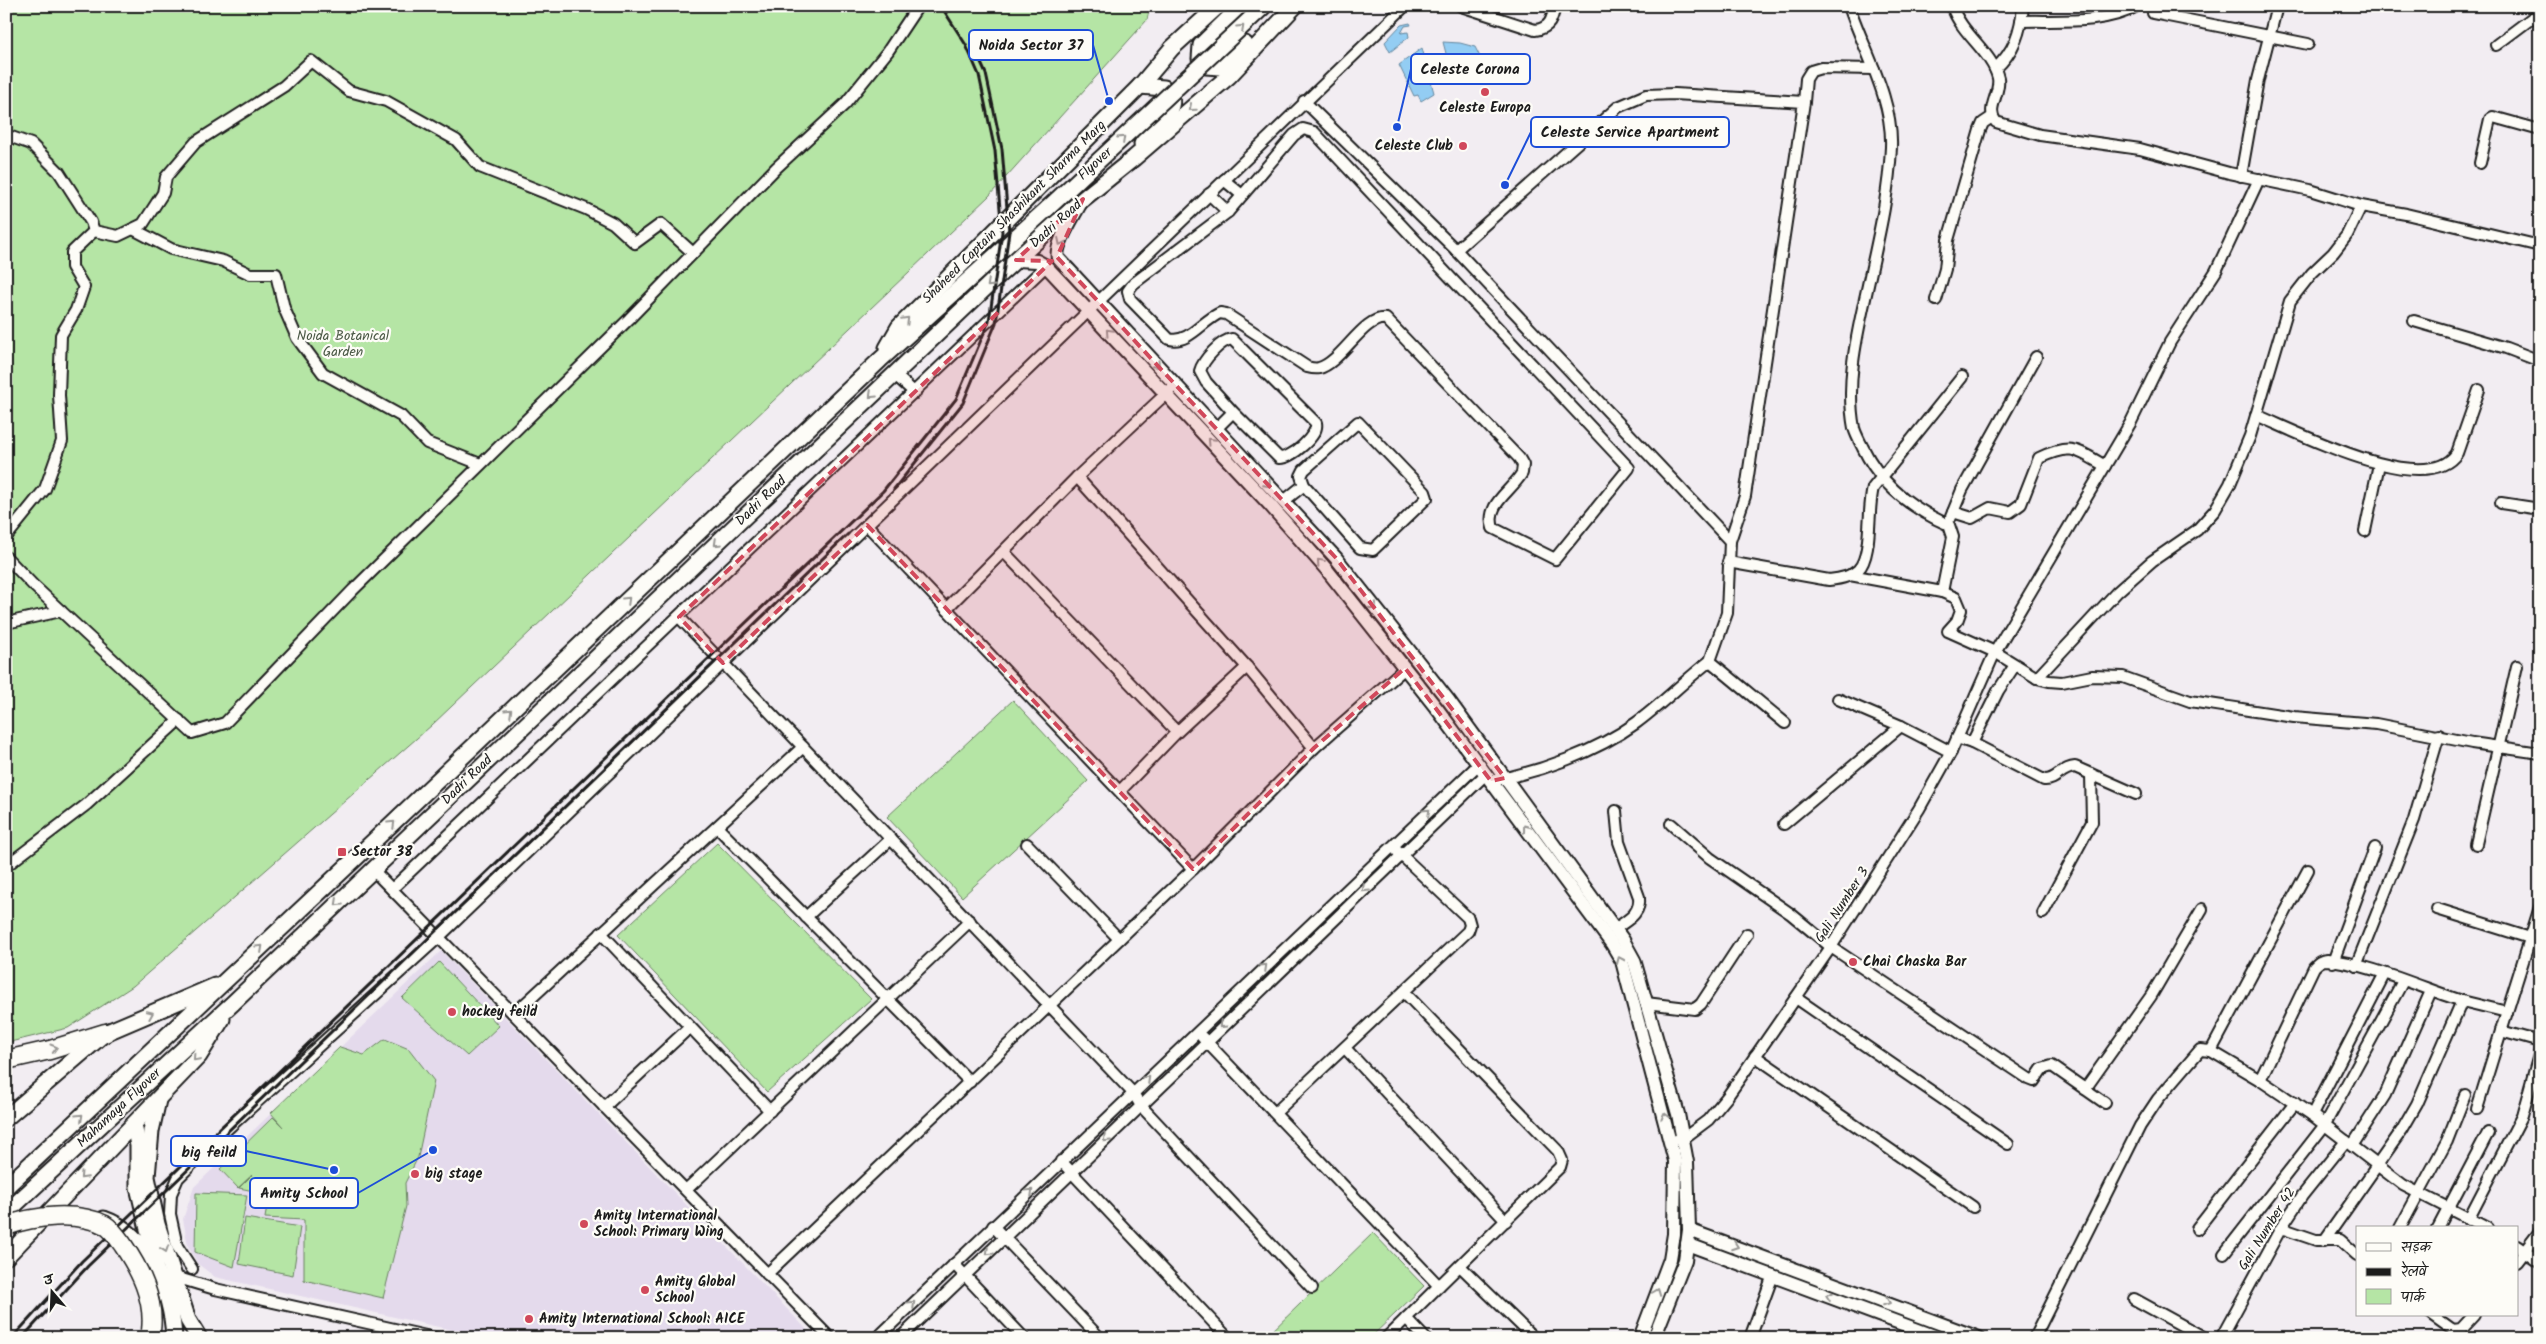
<svg xmlns="http://www.w3.org/2000/svg" width="2546" height="1344" font-family="Kalam,'Playpen Sans Deva',sans-serif">
<style>
.built{fill:#e4daec}
.green{fill:#b5e5a5;stroke:#688060}
.water{fill:#93cdf3;stroke:#63869d}
.lines{fill:none;stroke-linecap:round;stroke-linejoin:round}
.minor-casing{stroke:#1c1c1c;stroke-width:14}
.tertiary-casing{stroke:#1c1c1c;stroke-width:16}
.secondary-casing{stroke:#1c1c1c;stroke-width:19}
.trunk-casing{stroke:#1c1c1c;stroke-width:21}
.minor{stroke:#fdfcf7;stroke-width:10}
.tertiary{stroke:#fdfcf7;stroke-width:12}
.secondary{stroke:#fdfcf7;stroke-width:15}
.trunk{stroke:#fdfcf7;stroke-width:18}
.rail{stroke:#1c1c1c;stroke-width:3}
.secondary-bridge-casing{stroke:#1c1c1c;stroke-width:19;stroke-linecap:butt}
.trunk-bridge-casing{stroke:#1c1c1c;stroke-width:21;stroke-linecap:butt}
.secondary-bridge{stroke:#fdfcf7;stroke-width:15}
.trunk-bridge{stroke:#fdfcf7;stroke-width:18}
.oneway{stroke:#989794}
.marked{fill:#d1495b;fill-opacity:0.2;stroke:#d1495b;stroke-width:4;stroke-dasharray:10 6;stroke-linejoin:round}
.poi-dot{fill:#d1495b;stroke:#fdfcf7;stroke-width:2}
.labels{text-anchor:middle;dominant-baseline:central;stroke-width:4.5;stroke-linejoin:round;paint-order:stroke}
.poi-label{font-size:14px;font-weight:bold;fill:#1c1c1c;stroke:#fdfcf7;text-anchor:start}
.street-label{font-size:14px;fill:#1c1c1c;stroke:#fdfcf7}
.park-label{font-size:14px;fill:#4a5845;stroke:#fdfcf7}
.leader{fill:none;stroke:#1d4ed8;stroke-width:2}
.callout-dot{fill:#1d4ed8;stroke:#fdfcf7;stroke-width:2}
.callout{fill:#fdfcf7;stroke:#1d4ed8;stroke-width:2}
.callout-label{font-size:15px;text-anchor:middle;font-weight:bold;fill:#1c1c1c}
</style>
<rect width="100%" height="100%" fill="#f2edf2"/>
<filter id="ink" filterUnits="userSpaceOnUse"><feTurbulence type="fractalNoise" baseFrequency=".02" numOctaves="2"/><feDisplacementMap in="SourceGraphic" scale="10" xChannelSelector="R" yChannelSelector="G"/><feConvolveMatrix kernelMatrix="1 2 1 2 8 2 1 2 1" color-interpolation-filters="sRGB"/></filter>
<g filter="url(#ink)">
<!-- built -->
<path class="built" d="M441,951L815,1338H488L215,1277L198,1264L188,1246L183,1219L194,1187Z"/>
<!-- green -->
<g class="green">
<path d="M6,6H1150L1147,20L989,196L432,725L133,986L68,1028L6,1043Z"/>
<path d="M1013,700L1088,781L962,897L887,817Z"/>
<path d="M717,843L871,999L767,1092L618,935Z"/>
<path d="M439,962L499,1026L467,1056L402,998Z"/>
<path d="M385,1039L409,1049L434,1081L418,1157L405,1183L406,1206L383,1298L304,1280V1220L265,1218L269,1194L239,1188L252,1175L238,1188L220,1169L273,1117L283,1127L271,1113L340,1047L364,1055Z"/>
<path d="M196,1193L247,1195L234,1267L195,1252Z"/>
<path d="M245,1218L300,1227L293,1275L239,1264Z"/>
<path d="M1373,1233L1424,1286L1370,1338H1265Z"/>
</g>
<!-- water -->
<g class="water">
<path d="M1410,23L1411,25L1405,26L1401,33L1408,32L1409,37L1390,52L1385,42L1401,25Z"/>
<path d="M1443,42L1460,43L1475,47L1486,69L1467,85L1465,78L1454,84Z"/>
<path d="M1422,48L1434,93L1421,101L1418,95L1414,96L1399,65Z"/>
</g>
<g class="lines">
<defs>
<g id="minor">
<path d="M1461,6L1535,30C1550,28 1552,20 1555,6"/>
<path d="M1849,6C1864,51 1893,98 1891,147C1889,194 1878,239 1868,285C1858,331 1845,380 1854,428C1856,435 1860,442 1863,448C1881,485 1912,509 1949,525L1953,537L1942,592L1956,598L1961,610L1957,621L1948,631L1995,652L2037,678L2049,681L2062,682L2092,676L2123,677L2190,701L2294,717L2376,724L2472,743L2540,753"/>
<path d="M1952,6C1961,34 1992,52 1998,78C2001,93 1985,109 1996,122L2040,135L2140,149L2229,173L2310,190L2361,206L2406,214L2540,246"/>
<path d="M2153,13L2308,44"/>
<path d="M2021,21C2057,20 2104,25 2137,6"/>
<path d="M2496,45L2540,12"/>
<path d="M1995,69C2014,52 2021,31 2023,6"/>
<path d="M1304,101L1456,250L1730,541"/>
<path d="M1804,102L1806,79L1811,71L1821,68L1874,69"/>
<path d="M1303,129L1314,132L1629,468L1555,559L1493,528C1485,504 1511,492 1522,473L1523,465L1519,458L1386,319C1364,315 1341,363 1319,368C1316,369 1311,368 1307,367L1226,314L1220,313C1203,320 1189,344 1169,339L1130,299L1128,291L1133,284L1228,212L1294,135Z"/>
<path d="M6,135L31,144L59,172L91,222L94,231L118,236L143,224L163,193L166,177L196,142L284,86L311,61L349,91L386,101L456,140L480,167L586,209L613,223L635,243L661,224L693,253"/>
<path d="M2480,163L2490,119L2493,117L2540,130"/>
<path d="M2241,176L2258,80L2277,6"/>
<path d="M1224,180L1242,195"/>
<path d="M1209,194L1228,212"/>
<path d="M133,229L171,249L223,261L250,274H276L284,308L297,338L323,373L401,416L427,443L480,464"/>
<path d="M1456,250L1618,107L1646,95L1675,94L1804,102L1745,496L1730,541L1727,613L1710,661C1685,680 1662,704 1636,723C1596,752 1540,772 1491,781"/>
<path d="M1936,300L1945,269L1948,240L1980,130L1983,123L1992,117"/>
<path d="M2414,321L2506,348L2540,361"/>
<path d="M894,374L915,393"/>
<path d="M2256,415C2296,431 2426,500 2457,453L2479,390"/>
<path d="M1358,422L1425,492L1427,498L1373,550L1360,548L1304,485L1301,476L1304,470Z"/>
<path d="M1217,428L1233,412L1206,382L1200,371C1203,360 1221,340 1232,339L1316,423C1319,435 1291,459 1279,458L1233,412"/>
<path d="M1077,477L1247,667L1314,748"/>
<path d="M1284,501L1304,485"/>
<path d="M2501,503L2540,509"/>
<path d="M1953,512L1972,518L1990,508L2010,512L2021,504L2039,458C2071,443 2076,449 2105,466"/>
<path d="M1951,517L1962,490L2036,357"/>
<path d="M867,525L1193,869"/>
<path d="M2365,531L2379,464"/>
<path d="M6,537L45,489L62,441L59,395L61,335L76,310L84,287L72,267V252L94,231"/>
<path d="M1004,552L1177,732"/>
<path d="M6,557L33,585L192,733L225,723L353,590L629,319L776,168L845,104L888,51L918,6"/>
<path d="M1728,562L1829,580C1839,579 1851,577 1858,570C1873,555 1867,509 1873,488L1962,377"/>
<path d="M1850,575L1942,592"/>
<path d="M946,609L1077,477L1171,389"/>
<path d="M679,617L1133,1093L1141,1106L1312,1288"/>
<path d="M6,623L61,611"/>
<path d="M1710,661L1785,723"/>
<path d="M2037,678L2117,592L2152,561L2197,530L2215,510L2230,484L2250,436L2290,301L2312,273L2333,253L2347,235L2361,206"/>
<path d="M1838,699L1901,726L1951,752"/>
<path d="M1957,738L1972,743L2044,780C2057,781 2060,768 2075,767L2136,794"/>
<path d="M1972,743L1998,691L2015,665"/>
<path d="M1120,791L1177,732L1247,667"/>
<path d="M1671,824L1710,858L1791,914L1831,947L2029,1079L2034,1081L2042,1069L2052,1066L2105,1103"/>
<path d="M1784,824L1901,726"/>
<path d="M717,827L970,1082"/>
<path d="M1027,844L1119,939"/>
<path d="M2476,844L2517,666"/>
<path d="M6,866L86,805L179,720"/>
<path d="M373,870L830,1338"/>
<path d="M392,889L1046,266"/>
<path d="M2540,907L2501,1031L2540,1042"/>
<path d="M2437,909L2530,938"/>
<path d="M2043,913L2092,822L2091,774"/>
<path d="M806,917L891,839"/>
<path d="M1615,929C1627,920 1641,914 1639,897L1619,842L1616,811"/>
<path d="M601,933L770,1111"/>
<path d="M2333,962L2375,848"/>
<path d="M2356,966L2414,820L2439,735"/>
<path d="M1796,998L2008,1144"/>
<path d="M1646,1003L1695,1009L1701,1004L1747,934"/>
<path d="M514,1014L803,747"/>
<path d="M1202,1037L1439,1286"/>
<path d="M1345,1048L1506,1221"/>
<path d="M2211,1051L2308,870"/>
<path d="M1755,1056L1973,1207"/>
<path d="M2260,1080L2314,967C2318,963 2321,960 2327,960C2365,962 2425,989 2462,1001"/>
<path d="M2085,1089L2151,996L2202,909"/>
<path d="M604,1107L690,1027"/>
<path d="M2477,1109L2501,1031"/>
<path d="M1275,1113L1468,931L1470,925L1468,918L1397,851"/>
<path d="M2312,1115L2384,975"/>
<path d="M1676,1140L1684,1138L1708,1120L1727,1097L1831,947L1919,809L1951,752L1995,652L2131,422L2170,342L2216,271L2259,179"/>
<path d="M2352,1146L2385,1095L2431,991"/>
<path d="M1061,1161L1228,1338"/>
<path d="M686,1190L970,921"/>
<path d="M2469,1218L2522,1116L2540,1051"/>
<path d="M993,1226L1100,1338"/>
<path d="M2281,1228L2316,1240H2340L2357,1255"/>
<path d="M2400,1228L2447,1141L2465,1095"/>
<path d="M2438,1228L2488,1133"/>
<path d="M2197,1229L2295,1103"/>
<path d="M2324,1241L2402,1130L2417,1104L2462,1001L2507,1012"/>
<path d="M2517,1246L2540,1262"/>
<path d="M2224,1254L2324,1126L2403,981"/>
<path d="M2517,1261L2540,1231"/>
<path d="M954,1264L1024,1338"/>
<path d="M1460,1266L1534,1338"/>
<path d="M192,1269L177,1246L170,1214L171,1194L178,1178L225,1131L439,937L1405,6"/>
<path d="M767,1274L1193,869L1314,748L1405,668"/>
<path d="M175,1277L215,1289L435,1338"/>
<path d="M2134,1299L2205,1338"/>
<path d="M2432,1315L2453,1330L2461,1329L2474,1315"/>
<path d="M1406,1318L1425,1338"/>
<path d="M877,1338L1479,764"/>
<path d="M900,1338L1486,774"/>
<path d="M1386,1338L1560,1167L1562,1160L1558,1151L1404,992"/>
<path d="M1750,1338L1773,1275"/>
<path d="M2034,1338L2140,1126L2158,1099L2200,1050L2211,1051L2260,1080L2312,1115L2403,1185L2487,1228"/>
<path d="M2221,1338L2281,1228L2302,1196L2346,1141"/>
</g>
<g id="tertiary">
<path d="M1080,204C1074,216 1054,246 1058,258L1336,558L1449,701L1623,940L1634,960L1678,1114L1687,1162L1689,1230L1685,1260L1654,1338"/>
<path d="M1016,260L1037,261L1046,266L1270,505L1327,570L1438,710L1612,944L1622,961L1675,1161L1674,1234L1670,1259L1640,1338"/>
<path d="M1689,1230L1979,1338"/>
<path d="M1687,1244L1940,1338"/>
</g>
<g id="secondary">
<path d="M1241,6L1201,45L1200,59L1206,66L1220,67L1245,44"/>
<path d="M1140,86L1164,88C1187,106 1152,127 1142,144"/>
<path d="M887,348L899,327L1140,86L1172,48L1218,6"/>
<path d="M158,1100L151,1131L147,1177L157,1224L188,1320L199,1338"/>
<path d="M6,1118L105,1033L215,986"/>
<path d="M134,1124L138,1146V1187L156,1263"/>
<path d="M6,1187L359,855L880,360L1048,208"/>
<path d="M6,1213L233,1003L998,276L1083,199L1134,158L1229,76L1295,6"/>
<path d="M104,1219C149,1234 172,1294 174,1338"/>
<path d="M6,1257L199,1056L222,1019"/>
</g>
<path id="trunk" d="M6,1060L50,1050L105,1033"/>
</defs>
<!-- minor casing -->
<use href="#minor" class="minor-casing"/>
<!-- tertiary casing -->
<use href="#tertiary" class="tertiary-casing"/>
<!-- secondary casing -->
<use href="#secondary" class="secondary-casing"/>
<!-- trunk casing -->
<use href="#trunk" class="trunk-casing"/>
<!-- minor -->
<use href="#minor" class="minor"/>
<!-- tertiary -->
<use href="#tertiary" class="tertiary"/>
<!-- secondary -->
<use href="#secondary" class="secondary"/>
<!-- trunk -->
<use href="#trunk" class="trunk"/>
<!-- rail -->
<g class="rail">
<path d="M894,489L963,403L996,323L1009,232L1002,149L986,74L980,61"/>
<path d="M12,1338L82,1261L883,491L956,399L989,321L1002,232L995,151L979,75L966,45L941,6"/>
<path d="M22,1338L88,1266L848,534"/>
</g>
<defs>
<path id="secondary-bridge" d="M1048,208L1264,6"/>
<path id="trunk-bridge" d="M6,1226C34,1216 77,1211 105,1225C112,1229 118,1238 123,1245C140,1270 155,1299 151,1331"/>
</defs>
<!-- secondary-bridge casing -->
<use href="#secondary-bridge" class="secondary-bridge-casing"/>
<!-- trunk-bridge casing -->
<use href="#trunk-bridge" class="trunk-bridge-casing"/>
<!-- secondary-bridge -->
<use href="#secondary-bridge" class="secondary-bridge"/>
<!-- trunk-bridge -->
<use href="#trunk-bridge" class="trunk-bridge"/>
</g>
<!-- one-way arrows -->
<defs><path id="oneway-chevron" d="M-2-3.5L2.5 0L-2 3.5" fill="none" stroke-width="1.6" stroke-linecap="round" stroke-linejoin="round" transform="scale(1.25)"/></defs>
<g class="oneway">
<use href="#oneway-chevron" transform="translate(1241 28) rotate(-43)"/>
<use href="#oneway-chevron" transform="translate(1192 108) rotate(139)"/>
<use href="#oneway-chevron" transform="translate(1122 139) rotate(-43)"/>
<use href="#oneway-chevron" transform="translate(1061 242) rotate(116)"/>
<use href="#oneway-chevron" transform="translate(990 284) rotate(137)"/>
<use href="#oneway-chevron" transform="translate(906 320) rotate(-45)"/>
<use href="#oneway-chevron" transform="translate(1109 332) rotate(-133)"/>
<use href="#oneway-chevron" transform="translate(1157 365) rotate(47)"/>
<use href="#oneway-chevron" transform="translate(872 395) rotate(136)"/>
<use href="#oneway-chevron" transform="translate(1211 441) rotate(-133)"/>
<use href="#oneway-chevron" transform="translate(1268 484) rotate(47)"/>
<use href="#oneway-chevron" transform="translate(717 543) rotate(136)"/>
<use href="#oneway-chevron" transform="translate(1320 562) rotate(-131)"/>
<use href="#oneway-chevron" transform="translate(627 600) rotate(-44)"/>
<use href="#oneway-chevron" transform="translate(1374 607) rotate(52)"/>
<use href="#oneway-chevron" transform="translate(509 712) rotate(-44)"/>
<use href="#oneway-chevron" transform="translate(1427 812) rotate(-43)"/>
<use href="#oneway-chevron" transform="translate(392 824) rotate(-44)"/>
<use href="#oneway-chevron" transform="translate(1526 828) rotate(-127)"/>
<use href="#oneway-chevron" transform="translate(1365 889) rotate(136)"/>
<use href="#oneway-chevron" transform="translate(338 903) rotate(137)"/>
<use href="#oneway-chevron" transform="translate(260 948) rotate(-43)"/>
<use href="#oneway-chevron" transform="translate(1620 960) rotate(-114)"/>
<use href="#oneway-chevron" transform="translate(1264 967) rotate(-44)"/>
<use href="#oneway-chevron" transform="translate(150 1014) rotate(-23)"/>
<use href="#oneway-chevron" transform="translate(1222 1025) rotate(136)"/>
<use href="#oneway-chevron" transform="translate(54 1048) rotate(-16)"/>
<use href="#oneway-chevron" transform="translate(196 1058) rotate(131)"/>
<use href="#oneway-chevron" transform="translate(1147 1079) rotate(-44)"/>
<use href="#oneway-chevron" transform="translate(1665 1116) rotate(-105)"/>
<use href="#oneway-chevron" transform="translate(80 1117) rotate(-43)"/>
<use href="#oneway-chevron" transform="translate(1106 1139) rotate(136)"/>
<use href="#oneway-chevron" transform="translate(83 1176) rotate(133)"/>
<use href="#oneway-chevron" transform="translate(1030 1192) rotate(-44)"/>
<use href="#oneway-chevron" transform="translate(1735 1246) rotate(20)"/>
<use href="#oneway-chevron" transform="translate(165 1249) rotate(71)"/>
<use href="#oneway-chevron" transform="translate(989 1252) rotate(136)"/>
<use href="#oneway-chevron" transform="translate(1657 1292) rotate(-69)"/>
<use href="#oneway-chevron" transform="translate(1829 1296) rotate(-160)"/>
<use href="#oneway-chevron" transform="translate(1887 1302) rotate(21)"/>
<use href="#oneway-chevron" transform="translate(912 1304) rotate(-44)"/>
</g>
</g>
<!-- marked area -->
<path class="marked" d="M1083,199L1057,257L1336,558L1505,778L1491,781L1405,668L1314,748L1193,869L867,525L723,663L679,617L1052,261L1016,260Z"/>
<!-- markers -->
<g class="poi-dot">
<circle cx="1485" cy="92" r="5"/>
<circle cx="1463" cy="146" r="5"/>
<rect x="337" y="847" width="10" height="10" rx="2.5"/>
<circle cx="1853" cy="962" r="5"/>
<circle cx="452" cy="1012" r="5"/>
<circle cx="415" cy="1174" r="5"/>
<circle cx="584" cy="1224" r="5"/>
<circle cx="645" cy="1290" r="5"/>
<circle cx="529" cy="1319" r="5"/>
</g>
<g class="labels">
<!-- poi labels -->
<g class="poi-label">
<text x="1485" y="108" text-anchor="middle">Celeste Europa</text>
<text x="1453" y="146" text-anchor="end">Celeste Club</text>
<text x="352" y="852">Sector 38</text>
<text x="1863" y="962">Chai Chaska Bar</text>
<text x="462" y="1012">hockey feild</text>
<text x="425" y="1174">big stage</text>
<text x="594" y="1216">Amity International<tspan x="594" dy="16">School: Primary Wing</tspan></text>
<text x="655" y="1282">Amity Global<tspan x="655" dy="16">School</tspan></text>
<text x="539" y="1319">Amity International School: AICE</text>
</g>
<!-- street labels -->
<g class="street-label">
<text transform="translate(1095 164) rotate(-43)">Flyover</text>
<text transform="translate(1014 212) rotate(-45)">Shaheed Captain Shashikant Sharma Marg</text>
<text transform="translate(1056 224) rotate(-42)">Dadri Road</text>
<text transform="translate(761 501) rotate(-44)">Dadri Road</text>
<text transform="translate(467 780) rotate(-44)">Dadri Road</text>
<text transform="translate(1842 905) rotate(-57)">Gali Number 3</text>
<text transform="translate(119 1108) rotate(-43)">Mahamaya Flyover</text>
<text transform="translate(2267 1229) rotate(-58)">Gali Number 42</text>
</g>
<!-- park labels -->
<g class="park-label">
<text x="343" y="336">Noida Botanical<tspan x="343" dy="16">Garden</tspan></text>
</g>
</g>
<!-- callouts -->
<path class="leader" d="M1109 101L1093 45M1397 127L1411 69M1505 185L1531 132M334 1170L246 1151M433 1150L358 1193"/>
<g class="callout-dot">
<circle cx="1109" cy="101" r="5"/>
<circle cx="1397" cy="127" r="5"/>
<circle cx="1505" cy="185" r="5"/>
<circle cx="334" cy="1170" r="5"/>
<circle cx="433" cy="1150" r="5"/>
</g>
<g class="callout">
<rect x="969" y="30" width="124" height="30" rx="5"/>
<rect x="1411" y="54" width="119" height="30" rx="5"/>
<rect x="1531" y="117" width="198" height="30" rx="5"/>
<rect x="171" y="1136" width="75" height="30" rx="5"/>
<rect x="250" y="1178" width="108" height="30" rx="5"/>
</g>
<g class="callout-label">
<text x="1031" y="50">Noida Sector 37</text>
<text x="1470" y="74">Celeste Corona</text>
<text x="1630" y="137">Celeste Service Apartment</text>
<text x="209" y="1157">big feild</text>
<text x="304" y="1198">Amity School</text>
</g>
<!-- margin -->
<rect width="2546" height="1344" fill="none" stroke="#fdfcf7" stroke-width="25"/>
<rect x="12" y="12" width="2521" height="1319" fill="none" stroke="#1c1c1c" stroke-width="2" filter="url(#ink)"/>
<!-- legend -->
<rect x="2356" y="1226" width="162" height="90" fill="#fdfcf7" stroke="#a3a29f"/>
<rect x="2366" y="1243" width="25" height="8" fill="#fdfcf7" stroke="#a3a29f"/>
<text x="2401" y="1252" font-size="15" fill="#1c1c1c">सड़क</text>
<rect x="2366" y="1268" width="25" height="8" fill="#1c1c1c" stroke="#a3a29f"/>
<text x="2401" y="1276" font-size="15" fill="#1c1c1c">रेलवे</text>
<rect x="2366" y="1289" width="25" height="15" fill="#b5e5a5" stroke="#a3a29f"/>
<text x="2401" y="1302" font-size="15" fill="#1c1c1c">पार्क</text>
<!-- north arrow -->
<g transform="translate(52 1292) rotate(341)" stroke="#fdfcf7" stroke-width="4" paint-order="stroke">
<path d="M0-4L9 19L0 12L-9 19Z" fill="#1c1c1c"/>
<text y="-8" font-size="14" font-weight="bold" text-anchor="middle" fill="#1c1c1c">उ</text>
</g>
</svg>
